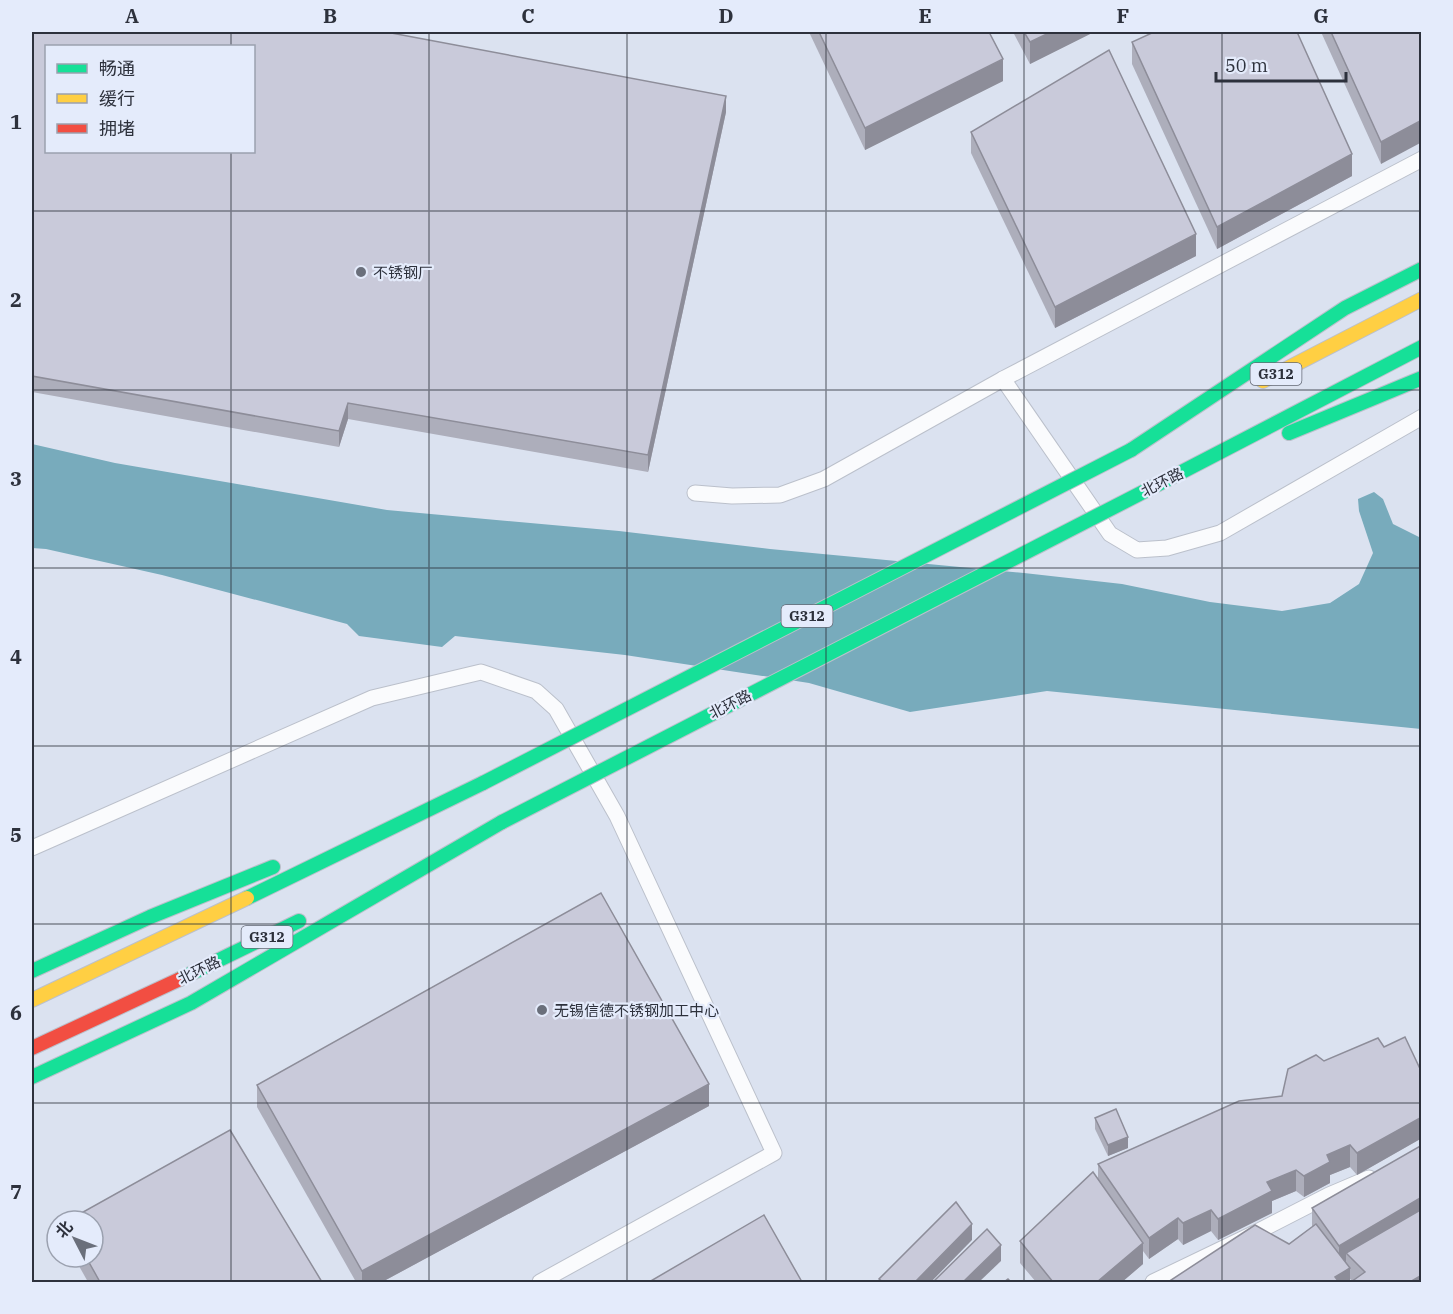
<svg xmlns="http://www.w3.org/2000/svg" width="1453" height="1314" font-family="'IBM Plex Serif','Noto Sans SC',serif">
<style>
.water{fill:#78abbc}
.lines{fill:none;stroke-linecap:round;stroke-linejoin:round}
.street-casing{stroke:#bbc0cb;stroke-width:17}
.fast-casing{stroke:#bbc0cb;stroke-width:16}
.slow-casing{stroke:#bbc0cb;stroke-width:16}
.jam-casing{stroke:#bbc0cb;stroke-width:16}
.street{stroke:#fafbfd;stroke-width:15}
.fast{stroke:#16e098;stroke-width:14}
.slow{stroke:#ffcf43;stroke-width:14}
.jam{stroke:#f24e42;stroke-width:14}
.fast-bridge-casing{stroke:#bbc0cb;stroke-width:16;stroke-linecap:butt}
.fast-bridge{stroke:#16e098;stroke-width:14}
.wall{fill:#adaebb}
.shaded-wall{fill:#8d8d99}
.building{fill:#c9cada;stroke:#8d8d99;stroke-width:1.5;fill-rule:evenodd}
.grid{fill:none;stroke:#2d313c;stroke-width:1.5;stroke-opacity:0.55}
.poi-dot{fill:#6a6f7b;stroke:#e4ebfb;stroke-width:2}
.labels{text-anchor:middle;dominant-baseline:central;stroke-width:4.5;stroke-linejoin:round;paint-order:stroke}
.shield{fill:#e4ebfb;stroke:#646975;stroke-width:1.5}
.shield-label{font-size:14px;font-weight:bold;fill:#2d313c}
.poi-label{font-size:15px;fill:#2d313c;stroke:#e4ebfb;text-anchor:start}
.street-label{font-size:15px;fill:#2d313c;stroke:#e4ebfb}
.neatline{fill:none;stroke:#2d313c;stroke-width:2}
.grid-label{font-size:20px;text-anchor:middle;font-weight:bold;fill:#2d313c}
</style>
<rect width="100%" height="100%" fill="#dbe2f0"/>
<!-- water -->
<path class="water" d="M32,444L115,463L387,510L619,531L770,549L1024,573L1122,584L1210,602L1282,611L1330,603L1359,584L1373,553L1359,511L1358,499L1374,492L1383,499L1393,524L1421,538V729L1047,691L910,712L809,683L625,655L455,636L442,647L359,636L347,624L162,575L46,549L32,548Z"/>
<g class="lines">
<defs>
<g id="street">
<path d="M1003,379L1110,534L1137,550L1167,548L1220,533L1422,417"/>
<path d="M695,493L732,496L780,495L824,479L1003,379L1422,159"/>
<path d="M32,848L372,698L481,672L536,691L556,709L617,816L774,1153L540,1282"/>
<path d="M1153,1282L1255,1233L1329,1195L1369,1178"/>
</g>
<g id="fast">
<path d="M1289,433L1422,378"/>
<path d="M1131,450L1345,308L1422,269"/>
<path d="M1149,489L1422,347"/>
<path d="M247,898L483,783"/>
<path d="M32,971L150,917L273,867"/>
<path d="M180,979L299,921"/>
<path d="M32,1077L191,1003L502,822"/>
</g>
<g id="slow">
<path d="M1263,381L1422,299"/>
<path d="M32,1000L247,898"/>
</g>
<path id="jam" d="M32,1048L180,979"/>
</defs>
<!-- street casing -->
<use href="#street" class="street-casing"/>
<!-- fast casing -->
<use href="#fast" class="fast-casing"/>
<!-- slow casing -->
<use href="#slow" class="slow-casing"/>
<!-- jam casing -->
<use href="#jam" class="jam-casing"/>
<!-- street -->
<use href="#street" class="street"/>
<!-- fast -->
<use href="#fast" class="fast"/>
<!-- slow -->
<use href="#slow" class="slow"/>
<!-- jam -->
<use href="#jam" class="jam"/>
<defs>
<g id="fast-bridge">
<path d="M483,783L1131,450"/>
<path d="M502,822L1149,489"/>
</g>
</defs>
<!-- fast-bridge casing -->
<use href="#fast-bridge" class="fast-bridge-casing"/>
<!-- fast-bridge -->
<use href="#fast-bridge" class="fast-bridge"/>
</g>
<!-- wall -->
<g class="wall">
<path d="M32,32L726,112L648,472L348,419L339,447L32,392Z"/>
<path d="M809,32H989L1003,81L865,150Z"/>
<path d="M1013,32H1094L1030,64Z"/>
<path d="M1321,32H1422L1381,164Z"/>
<path d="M1132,42L1352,176L1217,249L1132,64Z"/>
<path d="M971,132L1196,256L1055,328L971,153Z"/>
<path d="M1422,1033V1060L1419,1055V1034Z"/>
<path d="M1384,1047L1422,1073V1138L1357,1175L1350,1167L1330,1175V1183L1304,1197L1296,1191L1272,1201V1213L1218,1240L1211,1231L1183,1245L1178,1239L1149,1259L1143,1251V1264L1122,1282H1036L1020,1263V1241L1098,1179V1164L1282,1096L1324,1061Z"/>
<path d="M257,1085L709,1106L382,1282H356L257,1107Z"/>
<path d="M1095,1118L1128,1148L1108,1156L1095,1129Z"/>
<path d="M1312,1208L1422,1282L1353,1281L1350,1279V1282L1289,1244L1312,1227Z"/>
<path d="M74,1257H93L322,1282H88Z"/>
</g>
<!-- shaded-wall -->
<g class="shaded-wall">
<path d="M1051,32H1094L1030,64V42Z"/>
<path d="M1003,59V81L865,150V128Z"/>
<path d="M726,96V112L648,472V455Z"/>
<path d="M1422,120V142L1381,164V142Z"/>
<path d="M1352,154V176L1217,249V227Z"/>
<path d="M1196,234V256L1055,328V307Z"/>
<path d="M348,403V419L339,447V431Z"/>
<path d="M709,1084V1106L382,1282H362V1271Z"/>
<path d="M1422,1117V1138L1357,1175V1153Z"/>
<path d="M1128,1137V1148L1108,1156V1145Z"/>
<path d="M1350,1145V1167L1330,1175V1183L1304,1197V1176L1327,1155Z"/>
<path d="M1296,1170V1191L1272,1201V1213L1218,1240V1219L1267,1182Z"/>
<path d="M1422,1197V1218L1346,1253V1263L1339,1267V1246Z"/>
<path d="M1211,1210V1231L1183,1245V1223Z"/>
<path d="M1178,1218V1239L1149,1259V1238Z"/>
<path d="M972,1224V1240L931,1282H915Z"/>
<path d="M1143,1243V1264L1122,1282H1097Z"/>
<path d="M1001,1245V1261L979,1282H963Z"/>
<path d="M1350,1268V1282H1335V1277Z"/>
<path d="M1422,1275V1282H1410Z"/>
</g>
<!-- building -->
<g class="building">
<path d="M32,32H386L726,96L648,455L348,403L339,431L32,376ZM46,46H254V152H46Z"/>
<path d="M819,32H989L1003,59L865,128Z"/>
<path d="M1024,32H1051L1030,42Z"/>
<path d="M1154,32H1297L1352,154L1217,227L1132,42Z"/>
<path d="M1331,32H1422V120L1381,142Z"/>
<path d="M1109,50L1196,234L1055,307L971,132Z"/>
<path d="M601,893L709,1084L362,1271L257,1085Z"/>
<path d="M1405,1037L1422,1073V1117L1357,1153L1350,1145L1327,1155L1330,1162L1304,1176L1296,1170L1267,1182L1272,1191L1218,1219L1211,1210L1183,1223L1178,1218L1149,1238L1098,1164L1239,1101L1282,1096L1288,1069L1316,1055L1324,1061L1378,1038L1384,1047Z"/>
<path d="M1116,1109L1128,1137L1108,1145L1095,1118Z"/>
<path d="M230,1130L322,1282H100L86,1257H93V1221H67Z"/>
<path d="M1422,1145V1197L1339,1246L1312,1208Z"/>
<path d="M1093,1172L1143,1243L1097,1282H1053L1020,1241Z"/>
<path d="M956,1202L972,1224L915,1282H883L879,1279Z"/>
<path d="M1422,1209V1275L1410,1282H1351L1365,1272L1346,1253Z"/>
<path d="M764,1215L802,1282H649Z"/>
<path d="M1316,1224L1350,1268L1335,1277L1339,1282H1168L1255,1225L1289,1244Z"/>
<path d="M987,1229L1001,1245L963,1282H933Z"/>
<path d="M1008,1279L1011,1282H1004Z"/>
</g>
<!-- grid -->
<path class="grid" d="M231,32V46M429,32V1282M627,32V1282M826,32V1282M1024,32V1282M1222,32V1282M231,152V1282M32,211H1422M32,390H1422M32,568H1422M32,746H1422M32,924H1422M32,1103H1422"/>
<!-- markers -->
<g class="poi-dot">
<circle cx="361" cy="272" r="6"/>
<circle cx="542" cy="1010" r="6"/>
</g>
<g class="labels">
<!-- shield labels -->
<g class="shield">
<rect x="1250.5" y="363" width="51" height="22" rx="4.5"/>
<rect x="781.5" y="605" width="51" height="22" rx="4.5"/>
<rect x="241.5" y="926" width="51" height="22" rx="4.5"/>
</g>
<g class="shield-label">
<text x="1276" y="374">G312</text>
<text x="807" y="616">G312</text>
<text x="267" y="937">G312</text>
</g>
<!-- poi labels -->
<g class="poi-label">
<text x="373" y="272">不锈钢厂</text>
<text x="554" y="1010">无锡信德不锈钢加工中心</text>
</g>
<!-- street labels -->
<g class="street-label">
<text transform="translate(1162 482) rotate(-27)">北环路</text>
<text transform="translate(730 704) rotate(-27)">北环路</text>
<text transform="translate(199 970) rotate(-26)">北环路</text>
</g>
</g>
<!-- border -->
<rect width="1453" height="1314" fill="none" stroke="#e4ebfb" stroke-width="66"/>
<!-- legend -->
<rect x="45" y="45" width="210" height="108" fill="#e4ebfb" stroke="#9ba1af" stroke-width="1.5"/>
<rect x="57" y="64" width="30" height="9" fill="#16e098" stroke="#9ba1af" stroke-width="1.5"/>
<text x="99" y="75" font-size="18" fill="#2d313c">畅通</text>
<rect x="57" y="94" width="30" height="9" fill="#ffcf43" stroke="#9ba1af" stroke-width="1.5"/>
<text x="99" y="105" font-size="18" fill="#2d313c">缓行</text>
<rect x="57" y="124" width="30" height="9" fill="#f24e42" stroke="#9ba1af" stroke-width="1.5"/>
<text x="99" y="135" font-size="18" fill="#2d313c">拥堵</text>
<!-- north arrow -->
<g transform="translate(75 1239) rotate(312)"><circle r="28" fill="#e4ebfb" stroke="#9ba1af" stroke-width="1.5"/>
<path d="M0-4.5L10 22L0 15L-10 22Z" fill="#6a6f7b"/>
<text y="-9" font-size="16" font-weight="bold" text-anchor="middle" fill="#2d313c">北</text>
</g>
<!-- scale -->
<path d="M1216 72v9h130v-9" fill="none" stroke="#2d313c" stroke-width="3"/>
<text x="1225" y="72" font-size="18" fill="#2d313c" stroke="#e4ebfb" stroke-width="4.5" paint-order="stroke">50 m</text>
<rect x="33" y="33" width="1387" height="1248" class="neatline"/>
<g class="grid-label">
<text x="132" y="23">A</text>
<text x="330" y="23">B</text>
<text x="528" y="23">C</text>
<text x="726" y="23">D</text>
<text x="925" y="23">E</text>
<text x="1123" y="23">F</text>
<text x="1321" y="23">G</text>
<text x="16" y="129">1</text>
<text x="16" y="307">2</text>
<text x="16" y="486">3</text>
<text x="16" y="664">4</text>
<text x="16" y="842">5</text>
<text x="16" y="1020">6</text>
<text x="16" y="1199">7</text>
</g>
</svg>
